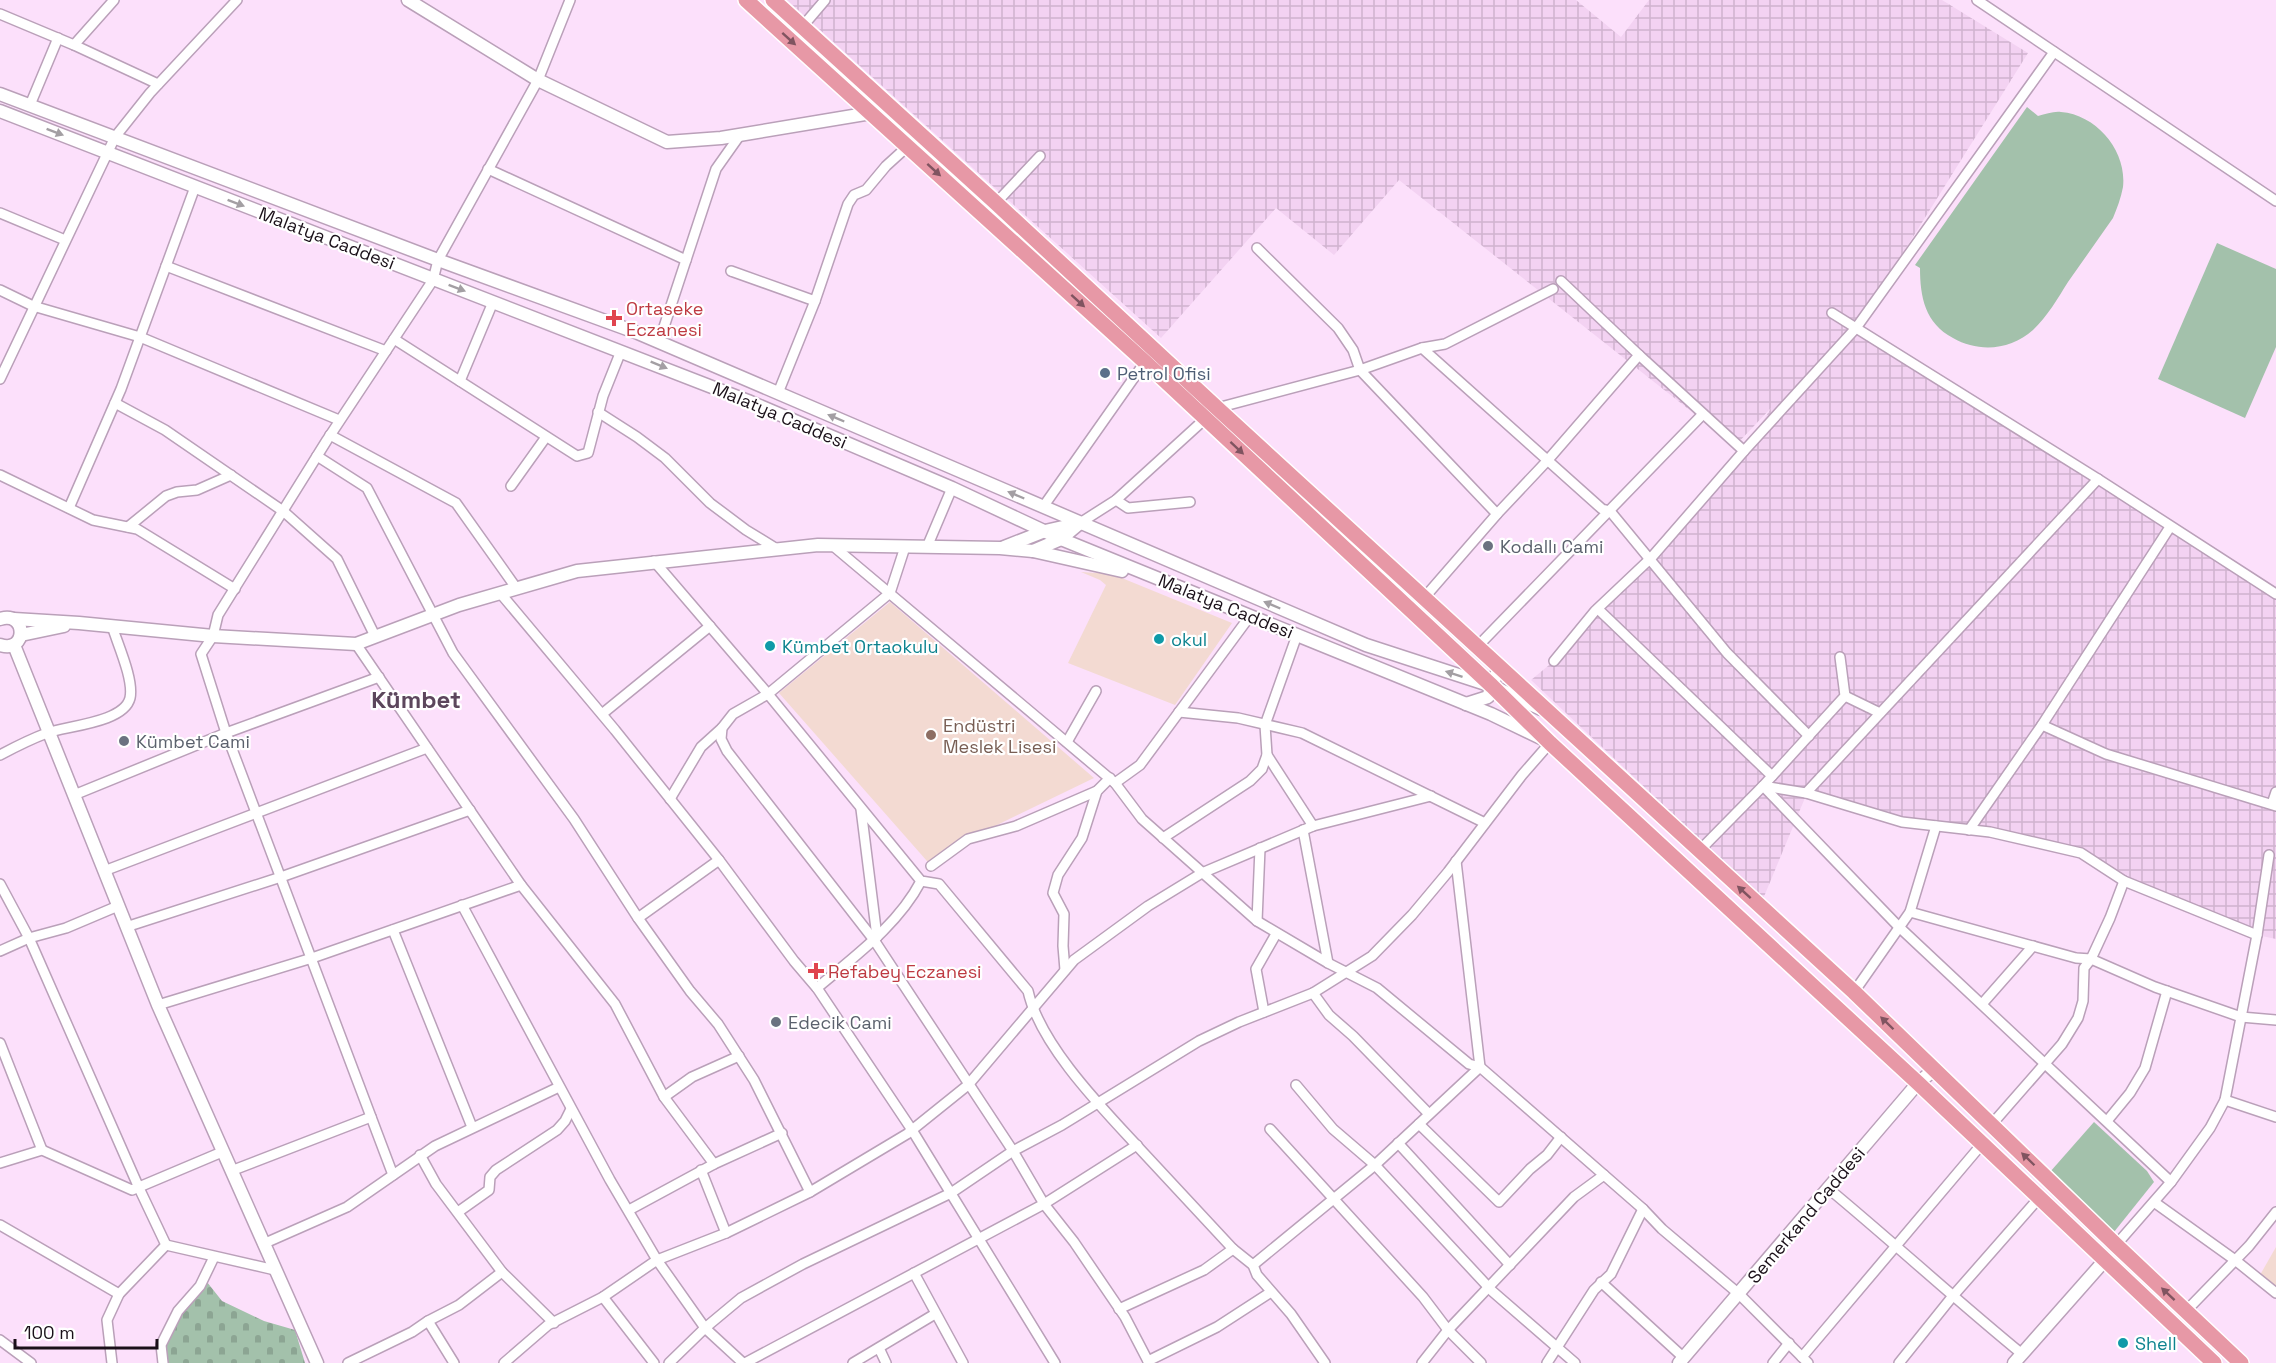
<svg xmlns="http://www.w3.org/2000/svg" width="2276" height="1363" font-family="'Space Grotesk',sans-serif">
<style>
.industrial{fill:url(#industrial-grid)}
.education{fill:#f3dad2}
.green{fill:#a3c1ab}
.cemetery{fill:url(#cemetery-stones)}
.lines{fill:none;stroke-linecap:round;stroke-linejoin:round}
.minor-casing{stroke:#baa0b9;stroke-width:12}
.tertiary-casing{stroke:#baa0b9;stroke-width:15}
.primary-casing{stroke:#fff;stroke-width:18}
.minor{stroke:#fff;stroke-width:9}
.tertiary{stroke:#fff;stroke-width:12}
.primary{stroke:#e798a6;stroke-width:15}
.oneway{fill:#805460}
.oneway2{fill:#a39fa3}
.health-dot{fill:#e0444e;stroke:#fff;stroke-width:2}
.service-dot{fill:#5c6f8a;stroke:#fff;stroke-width:2}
.worship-dot{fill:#6b7280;stroke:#fff;stroke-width:2}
.culture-dot{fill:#0f9aa8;stroke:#fff;stroke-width:2}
.education-dot{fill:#8d6e63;stroke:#fff;stroke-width:2}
.labels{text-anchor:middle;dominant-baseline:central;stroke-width:4.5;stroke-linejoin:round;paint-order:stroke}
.street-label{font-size:18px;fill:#1a1019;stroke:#fff}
.health-label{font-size:18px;fill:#be3a42;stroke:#fff;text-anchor:start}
.service-label{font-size:18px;fill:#4e5e75;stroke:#fff;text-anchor:start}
.worship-label{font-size:18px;fill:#5b616d;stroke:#fff;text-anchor:start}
.culture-label{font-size:18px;fill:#0d838f;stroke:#fff;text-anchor:start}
.education-label{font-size:18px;fill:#785e54;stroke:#fff;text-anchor:start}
.district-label{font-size:24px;font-weight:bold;fill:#5c465c;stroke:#fff}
</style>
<defs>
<pattern id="industrial-grid" width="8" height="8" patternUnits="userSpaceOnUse" patternTransform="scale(1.5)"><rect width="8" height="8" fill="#f3d2f2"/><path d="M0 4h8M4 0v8" fill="none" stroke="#d0b3cf"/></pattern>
<pattern id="cemetery-stones" width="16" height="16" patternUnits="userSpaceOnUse" patternTransform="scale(1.5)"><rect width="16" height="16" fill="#a3c1ab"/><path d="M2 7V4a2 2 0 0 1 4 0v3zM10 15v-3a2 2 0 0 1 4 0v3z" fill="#8ca593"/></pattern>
</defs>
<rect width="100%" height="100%" fill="#fce0fb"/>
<!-- industrial -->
<path class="industrial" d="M787,0H1576L1621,37L1649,0H1942L2028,53L1856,328L2276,590V939L2257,935L2124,881L2081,853L1936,826L1807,793L1763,899L1531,680L1554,661L1744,452L1771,408L1735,446L1399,180L1334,255L1276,208L1161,338Z"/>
<!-- education -->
<g class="education">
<path d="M1081,572L1112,574L1232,623L1175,705L1068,663L1106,585L1100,580Z"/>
<path d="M890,602L1094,778L995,826L934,869L779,693Z"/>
<path d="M2276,1247V1286L2260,1275Z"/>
</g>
<!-- green -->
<g class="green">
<path d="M2027,107L2038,116C2046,114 2054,111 2061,112C2097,115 2127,151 2123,187C2121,198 2117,208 2113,218C2098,239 2083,261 2068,282C2058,298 2047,317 2033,330C2011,350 1979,353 1953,338C1925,323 1920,297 1920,268L1915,265Z"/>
<path d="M2217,243L2276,269V347L2245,418L2158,379Z"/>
<path d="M2094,1122L2147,1171L2154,1182L2114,1232L2050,1172Z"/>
</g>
<!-- cemetery -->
<path class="cemetery" d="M207,1282L222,1301L264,1321L295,1330L305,1363H167L164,1342L182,1303Z"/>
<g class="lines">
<defs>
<g id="minor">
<path d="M1977,0L2276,201"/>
<path d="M0,14L74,45L158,84"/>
<path d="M802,27L825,0"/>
<path d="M74,45L114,0"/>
<path d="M30,105L58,38"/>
<path d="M488,169L686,260"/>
<path d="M996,203L1040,156"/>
<path d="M0,213L65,240"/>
<path d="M1257,248L1338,328L1353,350L1360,370L1497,514L1424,598"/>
<path d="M166,266L386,351"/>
<path d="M731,271L815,301"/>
<path d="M0,290L33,306L140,337L339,420"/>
<path d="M1832,313L2098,479L2276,594"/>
<path d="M394,339L577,456L588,453L603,396L621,351"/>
<path d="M659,342L716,169L740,135"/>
<path d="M1422,348L1602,509L1610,511L1727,653L1809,736"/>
<path d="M0,379L115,137L150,93L237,0"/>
<path d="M460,381L493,302"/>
<path d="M778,393L815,301L848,204L854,195L866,190L886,166L908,146"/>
<path d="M115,403L165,430L283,511L337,559L375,636"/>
<path d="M598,412L637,437L665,458L710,503L746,530L777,549"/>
<path d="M330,435L456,503L517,589"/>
<path d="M1744,451L1856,328L2054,52"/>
<path d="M317,456L367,488L453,653L574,819L638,918L690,991L718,1024L754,1080L810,1192"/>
<path d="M0,475L93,520L137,529L235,589"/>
<path d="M511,486L546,437"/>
<path d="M1116,500L1128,508L1190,502"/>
<path d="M1043,507L1145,362"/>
<path d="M69,508L121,389L195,187"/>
<path d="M1497,514L1547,461L1639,355L1561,281"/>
<path d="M1080,523L1116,500L1217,408L1360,370L1422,348L1445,344L1553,289"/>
<path d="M128,527L166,496L177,492L197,490L231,475"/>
<path d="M832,545L1115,783L1142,819L1257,921L1328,963L1377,988L1469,1064L1480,1067L1643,1209L1662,1229L1739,1294L1808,1363"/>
<path d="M905,547L890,593L768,694L733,714L722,728L721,739L727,751L874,940L1013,1151L1044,1204L1074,1242L1125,1317L1149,1363"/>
<path d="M927,547L952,488"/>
<path d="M654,561L768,694L921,881L939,884L1028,991C1040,1045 1102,1108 1140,1149C1171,1182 1202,1216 1233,1249L1253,1265L1257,1275L1291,1314L1325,1363"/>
<path d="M501,594L615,730L719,860L794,961L817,988L912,1130L1055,1363"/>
<path d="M1598,609L1772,776"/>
<path d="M356,644L521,885L615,1004L664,1097L714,1164"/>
<path d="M1477,647L1703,414"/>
<path d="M1840,657L1845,696L1763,786L1898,926L2171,1182"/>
<path d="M1554,661L1595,611L1651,558L1744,451L1639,355"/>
<path d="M1845,696L1880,713"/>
<path d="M1179,712L1238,718L1302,733L1485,823"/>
<path d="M602,714L710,626"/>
<path d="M2042,725L2106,754L2276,806"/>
<path d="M1067,742L1096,691"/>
<path d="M0,755C15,747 31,739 47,733C65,726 124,723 130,698C134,680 118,645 112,626"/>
<path d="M1267,755L1313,826"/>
<path d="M1115,783L1140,765L1250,616"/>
<path d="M1806,793L2098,479"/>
<path d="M74,795L226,733L379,677"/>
<path d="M670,799L701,747L722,728"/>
<path d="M2272,804L2276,792"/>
<path d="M861,809L877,937"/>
<path d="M1303,830L1328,963"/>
<path d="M1969,830L2042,725L2170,527"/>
<path d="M1163,838L1250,781L1262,769L1267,755L1265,725L1297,635"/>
<path d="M1699,851L1763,786L1806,793L1902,822L1990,832L2081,853L2124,881L2257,935L2225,1100L2210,1128L2171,1182L2116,1245"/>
<path d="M931,866L968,839L1016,826L1097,791"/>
<path d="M104,871L427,748"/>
<path d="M0,884L29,938L139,1188L166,1245L275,1270"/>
<path d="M462,905L610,1180L657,1260L705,1328L669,1363"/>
<path d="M1910,912L2076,958L2091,959L2155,987L2241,1017L2276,1020"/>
<path d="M638,918L719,860"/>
<path d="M1257,921L1260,848"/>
<path d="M126,927L281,877L470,810"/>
<path d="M393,930L472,1127"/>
<path d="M2257,935L2269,855"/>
<path d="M0,951L29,938L66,928L118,906"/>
<path d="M1065,970L1063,946L1064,914L1053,893L1058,875L1082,838L1097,791L1110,778"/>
<path d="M817,988C855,956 898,925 921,881"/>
<path d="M1854,992L1910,912L1936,826"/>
<path d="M1313,993L1329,1015L1353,1036L1429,1114"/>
<path d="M1982,1004L2033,946"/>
<path d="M158,1005L312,958L521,885"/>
<path d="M1264,1012L1256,969L1276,934"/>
<path d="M0,1043L42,1150"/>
<path d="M1296,1085L1333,1129L1375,1165L1492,1291L1575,1363"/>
<path d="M664,1097L692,1077L739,1056"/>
<path d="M2225,1100L2276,1117"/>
<path d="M2107,1121L2130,1093L2145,1068L2167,991"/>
<path d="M1419,1124L1499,1202L1530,1169L1547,1155L1561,1137"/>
<path d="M1992,1124L2062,1044L2078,1018L2083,1001L2084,968L2091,959L2110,918L2124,881"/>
<path d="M1270,1129L1423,1297L1448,1330L1481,1363"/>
<path d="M1398,1143L1510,1265"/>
<path d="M420,1155L436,1184L502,1272L554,1323"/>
<path d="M0,1163L42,1150L132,1190L222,1152"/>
<path d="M701,1170L726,1233"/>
<path d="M231,1171L371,1117"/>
<path d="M393,1175L226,733L201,654L213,636L218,615L327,440L433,280L438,260L538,80L570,0"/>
<path d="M1829,1189C1894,1243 1956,1300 2022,1354"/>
<path d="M2154,1202L2235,1260L2276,1293"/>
<path d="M629,1210L714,1164L782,1133"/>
<path d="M458,1212L489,1190L490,1177L496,1170L557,1130L565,1121L571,1109"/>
<path d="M0,1225L119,1294"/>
<path d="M263,1244L347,1207L435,1146L559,1087"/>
<path d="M1253,1265L1375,1165L1480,1067L1456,861"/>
<path d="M914,1273L963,1363"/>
<path d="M1601,1282L1684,1358"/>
<path d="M603,1297L654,1363"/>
<path d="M1119,1309L1204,1270L1233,1249"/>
<path d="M2186,1311L2249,1246L2276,1212"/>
<path d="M428,1321L454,1363"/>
<path d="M0,1340L31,1363"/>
<path d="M879,1348L886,1363"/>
<path d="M1802,1357L1982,1144"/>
<path d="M1148,1361L1217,1327L1271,1292"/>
<path d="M112,1363L107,1320L119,1294L166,1245"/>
<path d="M163,1363L161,1345L178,1311L200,1286L214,1257"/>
<path d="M348,1363L412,1332L428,1321L459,1305L502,1272"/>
<path d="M504,1363L548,1325L603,1297L657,1260L726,1233L810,1192L907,1134L968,1085L1074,960L1148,906L1202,873L1313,826L1431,796"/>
<path d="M743,1363L705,1328L741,1298L803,1264L951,1193L1013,1151L1062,1125L1199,1041L1239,1022L1313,993L1372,956L1412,915L1448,872L1522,775L1550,743"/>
<path d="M745,1363L1044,1204L1137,1145"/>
<path d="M853,1363L935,1314"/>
<path d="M1422,1363L1448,1330L1574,1197L1604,1175"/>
<path d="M1547,1363L1594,1290L1611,1274L1643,1209"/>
<path d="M1773,1363L1789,1343"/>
<path d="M1899,1363L1952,1297L2039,1198"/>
</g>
<g id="tertiary">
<path d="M408,0L538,80L667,142L721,138L871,113"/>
<path d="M0,94L438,260L638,333L1366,645L1492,686L1541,709"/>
<path d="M0,111L748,401L952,488L1061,539L1491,714L1543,739"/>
<path d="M1004,547L1045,531L1076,524"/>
<path d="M1033,551L1122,571"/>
<path d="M0,619C27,610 28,654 0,645"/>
<path d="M14,619L79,623L213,636L356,644L459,605L577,571L818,545L1000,548L1033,551L1061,539L1080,523"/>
<path d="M21,635L64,626"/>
<path d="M14,645L158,1005L317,1363"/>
<path d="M1466,704L1488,697L1499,667"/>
<path d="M1679,1363L1918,1083L1935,1069"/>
<path d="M2014,1363L2105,1260"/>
</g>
<g id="primary">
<path d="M746,0L1145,362L1492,686L1550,743L1918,1083L2214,1363"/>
<path d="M773,0L996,203L1217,408L1854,992L2116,1245L2241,1363"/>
</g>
</defs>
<!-- minor casing -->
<use href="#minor" class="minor-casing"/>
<!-- tertiary casing -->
<use href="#tertiary" class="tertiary-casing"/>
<!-- primary casing -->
<use href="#primary" class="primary-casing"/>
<!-- minor -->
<use href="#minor" class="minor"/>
<!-- tertiary -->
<use href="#tertiary" class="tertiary"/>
<!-- primary -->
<use href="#primary" class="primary"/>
</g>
<!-- one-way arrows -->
<defs><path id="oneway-solid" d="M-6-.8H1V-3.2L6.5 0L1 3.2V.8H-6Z" transform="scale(1.5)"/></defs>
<g class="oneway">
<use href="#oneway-solid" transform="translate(789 39) rotate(42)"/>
<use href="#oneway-solid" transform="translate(934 170) rotate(42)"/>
<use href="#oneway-solid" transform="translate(1078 301) rotate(42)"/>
<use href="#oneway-solid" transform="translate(1237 448) rotate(43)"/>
<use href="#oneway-solid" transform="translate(1744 892) rotate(-138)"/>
<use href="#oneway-solid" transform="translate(1887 1023) rotate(-136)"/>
<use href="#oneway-solid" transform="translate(2028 1159) rotate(-136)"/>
<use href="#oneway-solid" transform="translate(2168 1294) rotate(-137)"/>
</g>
<g class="oneway2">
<use href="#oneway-solid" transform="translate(55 132) rotate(21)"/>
<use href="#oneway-solid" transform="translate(236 203) rotate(21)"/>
<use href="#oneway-solid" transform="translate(457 288) rotate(21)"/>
<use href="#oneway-solid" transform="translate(659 365) rotate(22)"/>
<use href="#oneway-solid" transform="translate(836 418) rotate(-157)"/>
<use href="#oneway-solid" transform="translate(1016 495) rotate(-157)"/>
<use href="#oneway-solid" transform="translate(1272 605) rotate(-157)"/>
<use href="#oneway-solid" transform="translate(1454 674) rotate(-162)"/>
</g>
<!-- markers -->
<g class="health-dot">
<path d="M611 309h6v6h6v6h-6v6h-6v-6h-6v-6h6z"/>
<path d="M813 962h6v6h6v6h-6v6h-6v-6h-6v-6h6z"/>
</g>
<circle class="service-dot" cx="1105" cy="373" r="6"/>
<g class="worship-dot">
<circle cx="1488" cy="546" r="6"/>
<circle cx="124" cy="741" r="6"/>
<circle cx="776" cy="1022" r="6"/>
</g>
<g class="culture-dot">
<circle cx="1159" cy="639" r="6"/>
<circle cx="770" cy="646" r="6"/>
<circle cx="2123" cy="1343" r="6"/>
</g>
<circle class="education-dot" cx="931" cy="735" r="6"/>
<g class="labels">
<!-- street labels -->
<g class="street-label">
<text transform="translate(327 238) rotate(21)">Malatya Caddesi</text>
<text transform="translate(780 415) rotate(23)">Malatya Caddesi</text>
<text transform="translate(1226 606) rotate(22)">Malatya Caddesi</text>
<text transform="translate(1806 1215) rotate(-50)">Semerkand Caddesi</text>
</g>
<!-- health labels -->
<g class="health-label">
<text x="626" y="308">Ortaseke<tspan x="626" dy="21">Eczanesi</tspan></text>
<text x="828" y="971">Refabey Eczanesi</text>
</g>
<!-- service labels -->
<g class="service-label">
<text x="1117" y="373">Petrol Ofisi</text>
</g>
<!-- worship labels -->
<g class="worship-label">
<text x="1500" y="546">Kodallı Cami</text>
<text x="136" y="741">Kümbet Cami</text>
<text x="788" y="1022">Edecik Cami</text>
</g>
<!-- culture labels -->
<g class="culture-label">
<text x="1171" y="639">okul</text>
<text x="782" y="646">Kümbet Ortaokulu</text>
<text x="2135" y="1343">Shell</text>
</g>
<!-- education labels -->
<g class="education-label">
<text x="943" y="725">Endüstri<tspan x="943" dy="21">Meslek Lisesi</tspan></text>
</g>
<!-- district labels -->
<g class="district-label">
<text x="416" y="699">Kümbet</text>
</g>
</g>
<!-- scale -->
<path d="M15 1339v9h142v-9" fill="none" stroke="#1a1019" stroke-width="3"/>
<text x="24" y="1339" font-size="18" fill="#1a1019" stroke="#ffffff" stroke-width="4.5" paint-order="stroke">100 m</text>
</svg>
